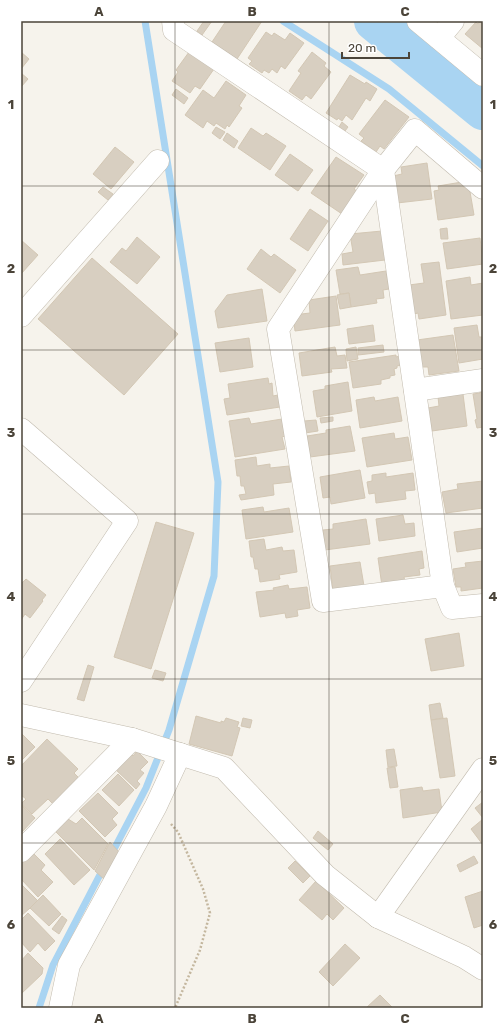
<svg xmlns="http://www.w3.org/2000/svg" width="504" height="1029" font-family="Rubik,sans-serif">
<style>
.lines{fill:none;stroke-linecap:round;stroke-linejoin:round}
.stream{stroke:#a9d4f2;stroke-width:7}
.river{stroke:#a9d4f2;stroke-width:40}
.building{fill:#d8cfc1;stroke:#d3c7b4}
.minor-casing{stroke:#c2bbae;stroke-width:23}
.path{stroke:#c4b79f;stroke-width:2.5;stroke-dasharray:2 2;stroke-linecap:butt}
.minor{stroke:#fff;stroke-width:22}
.grid{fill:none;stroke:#4b4439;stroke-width:1;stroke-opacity:0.55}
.neatline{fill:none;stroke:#4b4439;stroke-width:1.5}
.grid-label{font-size:13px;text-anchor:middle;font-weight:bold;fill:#4b4439}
</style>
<rect width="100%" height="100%" fill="#f6f3ec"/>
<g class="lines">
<!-- stream -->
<g class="stream">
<path d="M283,21L389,89L483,166"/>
<path d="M111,855L146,788L169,730L214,576L218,482L145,21"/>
<path d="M39,1008L53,965L104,867"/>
</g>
<!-- river -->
<path class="river" d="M374,21L483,110"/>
</g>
<!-- building -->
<g class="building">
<path d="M204,21H212L202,35L197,31Z"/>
<path d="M226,21H262L237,59L212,42Z"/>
<path d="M480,21H483V49L465,34L476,22L478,24Z"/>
<path d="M266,32L272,36L274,33L285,40L290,33L304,43L285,69L281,66L277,73L272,69L269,73L264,70L262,73L249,64L252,61L248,58Z"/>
<path d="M21,52L29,59L21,69Z"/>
<path d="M189,52L214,69L200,89L195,86L190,93L172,81L178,72L176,70Z"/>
<path d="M312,52L326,63L324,66L331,72L311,99L306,95L302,100L289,91L301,73L298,71Z"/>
<path d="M21,73L28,79L21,87Z"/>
<path d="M350,75L365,84L366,82L377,89L370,101L366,98L352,120L346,115L342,121L338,118L337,120L326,113Z"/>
<path d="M226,81L246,95L239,106L242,108L229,127L227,125L225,129L216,123L214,126L207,121L203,128L185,115L203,90L214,98Z"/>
<path d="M176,89L188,98L184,104L172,95Z"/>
<path d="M385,100L409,117L384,149L380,146L376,152L361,141L364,138L359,134Z"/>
<path d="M342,122L348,127L345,131L339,127Z"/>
<path d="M216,127L225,132L220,139L212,133Z"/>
<path d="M251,128L263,136L266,133L286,146L270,170L238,148Z"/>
<path d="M227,133L238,141L234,148L223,140Z"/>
<path d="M115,147L134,162L111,189L93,174Z"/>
<path d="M290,154L313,170L298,191L275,175Z"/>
<path d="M336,157L364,175L354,189L358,192L342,214L311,193Z"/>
<path d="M427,163L432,199L397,203L393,176L402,174L401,167Z"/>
<path d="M462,182L463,187L469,186L474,215L438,220L434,191L439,190L438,186Z"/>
<path d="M103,187L113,194L108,200L98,192Z"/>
<path d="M310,209L328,221L308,251L290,239Z"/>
<path d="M447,228L448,239H441L440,229Z"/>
<path d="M382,231L385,260L343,265L342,254L353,252L350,234Z"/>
<path d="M137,237L160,257L137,284L110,262L122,248L126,251Z"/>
<path d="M480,238L483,264L447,269L443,243Z"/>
<path d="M21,240L38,255L21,274Z"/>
<path d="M261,249L271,257L274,254L296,270L280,293L247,269Z"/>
<path d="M92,258L178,334L124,395L38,319Z"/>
<path d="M439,262L446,315L419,319L418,313L414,314L409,285L424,283L421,264Z"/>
<path d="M358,267L360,275L386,271L389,289L383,290L384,298L376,299L377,303L351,307L349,293L340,294L336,270Z"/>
<path d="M470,277L471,285L483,283V315L451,319L446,281Z"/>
<path d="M262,289L267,321L218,328L215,311L227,295Z"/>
<path d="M349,293L351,307L340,309L337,295Z"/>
<path d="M336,296L340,325L295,331L293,315L310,313L309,300Z"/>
<path d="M373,325L375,341L349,344L347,329Z"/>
<path d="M477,325L479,337H483V359L459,363L454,328Z"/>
<path d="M453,335L459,371L429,375L428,367H421L417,340Z"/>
<path d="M249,338L253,367L220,372L215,343Z"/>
<path d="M383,345L384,352L358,355V348Z"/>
<path d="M335,347L337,356L345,355L347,368L331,369L332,372L302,376L299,353Z"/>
<path d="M356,347L358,359L347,361L346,349Z"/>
<path d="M396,355V357L400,356L401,365L397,366V368L394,369L395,375L390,376V378L381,380V384L353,388L349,362Z"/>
<path d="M268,378L269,384L272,383L273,396L278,395L280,407L227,415L224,399L230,398L228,384Z"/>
<path d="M348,382L352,411L317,417L313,391L325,389V386Z"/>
<path d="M480,390H483V427L477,428L475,420L477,419L473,394L480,393Z"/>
<path d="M463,394L467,426L432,431L428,408L439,406L438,397Z"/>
<path d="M374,397L375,401L398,397L402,421L360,428L356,400Z"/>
<path d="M333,417V421L321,423L320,418Z"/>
<path d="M249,418L251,424L282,419L285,436L282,437L285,449L235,457L229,421Z"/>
<path d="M316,420L318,431L305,433L304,421Z"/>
<path d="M350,426L355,451L310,457L307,436L326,433V430Z"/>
<path d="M394,433L395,439L408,437L412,460L367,467L362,438Z"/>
<path d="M256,457L257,466L270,464V468L289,466L291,482L273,484L274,495L241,500L239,495L246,494L244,486H241L240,476H237L235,460Z"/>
<path d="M360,470L365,498L331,504L330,497L323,498L320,477Z"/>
<path d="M386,473V477L413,473L415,490L405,491L406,499L376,503L375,493L369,494L367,482L372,481V475Z"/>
<path d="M483,481V508L446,513L442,492L458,489L457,484Z"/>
<path d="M263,507L264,512L289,508L293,532L246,539L242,510Z"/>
<path d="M403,515L405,524L414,523L415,536L379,541L376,519Z"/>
<path d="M366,519L370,544L325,550L323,530L333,529V524Z"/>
<path d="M156,522L194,533L151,669L114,657Z"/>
<path d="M483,528V548L457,552L454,532Z"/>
<path d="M264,539L266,550L282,547L283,551L294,550L297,572L279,575L280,579L260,582L258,569H255L253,557H251L249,541Z"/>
<path d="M422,551L424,568L419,569L420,575L404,577L405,582L382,586L378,558Z"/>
<path d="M483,561V588L461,591V587H456L453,569L466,567L465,563Z"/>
<path d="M360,562L364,586L333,591L330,566Z"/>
<path d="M26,579L46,595L42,600L43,601L30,618L25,614L21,620V584Z"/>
<path d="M288,585L289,589L307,587L310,608L297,610L298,616L286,618L285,613L260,617L256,592L274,590L273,588Z"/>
<path d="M459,633L464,666L431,671L425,639Z"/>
<path d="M88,665L94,667L84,701L77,699Z"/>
<path d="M155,670L166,673L163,681L152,678Z"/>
<path d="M440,703L443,718L431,720L429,705Z"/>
<path d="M196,716L221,723V721L224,722L226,718L239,722L237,727L240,728L232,756L189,744Z"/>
<path d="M243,718L252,720L250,728L241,726Z"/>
<path d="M447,718L455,776L440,778L431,720Z"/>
<path d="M21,733L35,747L21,761Z"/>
<path d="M47,739L78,769L74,773L81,780L55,806L48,799L32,814L21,804L26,799L21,795V766Z"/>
<path d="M394,749L397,766L388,767L386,750Z"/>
<path d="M137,751L148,762L140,770L144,773L137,781L140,784L136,789L114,768L129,752L133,756Z"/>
<path d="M395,767L398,787L390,788L387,768Z"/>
<path d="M118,774L134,790L119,806L102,790Z"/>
<path d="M422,787L423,791L439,789L442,812L403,818L400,790Z"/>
<path d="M98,793L118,813L112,819L117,825L105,837L79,811Z"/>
<path d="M483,802V818L475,808Z"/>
<path d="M21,805L35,818L21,833Z"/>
<path d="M65,817L76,824L82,818L108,844L94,870L53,829Z"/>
<path d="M483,819V845L471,829Z"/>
<path d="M318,831L333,844L328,850L313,838Z"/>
<path d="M60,839L90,870L74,885L45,854Z"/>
<path d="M110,842L119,852L105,880L95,871Z"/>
<path d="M31,851L45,865L41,870L53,882L38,897L21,879V861Z"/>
<path d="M474,856L478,863L460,872L457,865Z"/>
<path d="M295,861L310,876L303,883L288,868Z"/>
<path d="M316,881L344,908L333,920L327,914L322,920L299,900Z"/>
<path d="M21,884L38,901L21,916Z"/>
<path d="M483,891V925L474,928L465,897Z"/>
<path d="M43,895L61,914L49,926L30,908Z"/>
<path d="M28,913L55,941L45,951L38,943L30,952L21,942V920Z"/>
<path d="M62,916L67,920L59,934L52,929Z"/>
<path d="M345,944L360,958L333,986L319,972Z"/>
<path d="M28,953L43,968L42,974L21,994V961Z"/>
<path d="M380,995L393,1008H366Z"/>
</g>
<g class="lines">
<defs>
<g id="minor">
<path d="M173,21L174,30L383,170L443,586L452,608L483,605"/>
<path d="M418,21L483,75"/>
<path d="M439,38L453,21"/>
<path d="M21,316L158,161"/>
<path d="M415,390L483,380"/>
<path d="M21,429L127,521L21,681"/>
<path d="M443,586L323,601L278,329L383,170L415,130L483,188"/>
<path d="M21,715L132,739L224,768L325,875L378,917L464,957L483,969"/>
<path d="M21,851L132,739"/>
<path d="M378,917L483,769"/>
<path d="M60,1008L69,965L156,806L180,754"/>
</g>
</defs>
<!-- minor casing -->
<use href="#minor" class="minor-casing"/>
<!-- path -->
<path class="path" d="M171,824L178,832L203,889L210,913L200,950L175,1008"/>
<!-- minor -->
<use href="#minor" class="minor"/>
</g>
<!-- grid -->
<path class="grid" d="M175,21V1008M329,21V1008M21,186H483M21,350H483M21,514H483M21,679H483M21,843H483"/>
<!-- border -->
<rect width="504" height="1029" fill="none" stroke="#ffffff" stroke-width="44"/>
<!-- scale -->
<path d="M342 52v6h67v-6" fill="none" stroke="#4b4439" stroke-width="2"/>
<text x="348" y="52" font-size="12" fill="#4b4439" stroke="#ffffff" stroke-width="3" paint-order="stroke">20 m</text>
<rect x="22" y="22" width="460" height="985" class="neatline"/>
<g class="grid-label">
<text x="99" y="16">A</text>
<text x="252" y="16">B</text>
<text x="405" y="16">C</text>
<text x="11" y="109">1</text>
<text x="493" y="109">1</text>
<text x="11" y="273">2</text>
<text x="493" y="273">2</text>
<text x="11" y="437">3</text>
<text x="493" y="437">3</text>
<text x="11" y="601">4</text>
<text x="493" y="601">4</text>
<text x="11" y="765">5</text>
<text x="493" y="765">5</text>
<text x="11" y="929">6</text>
<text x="493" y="929">6</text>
<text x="99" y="1023">A</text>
<text x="252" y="1023">B</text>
<text x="405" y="1023">C</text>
</g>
</svg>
